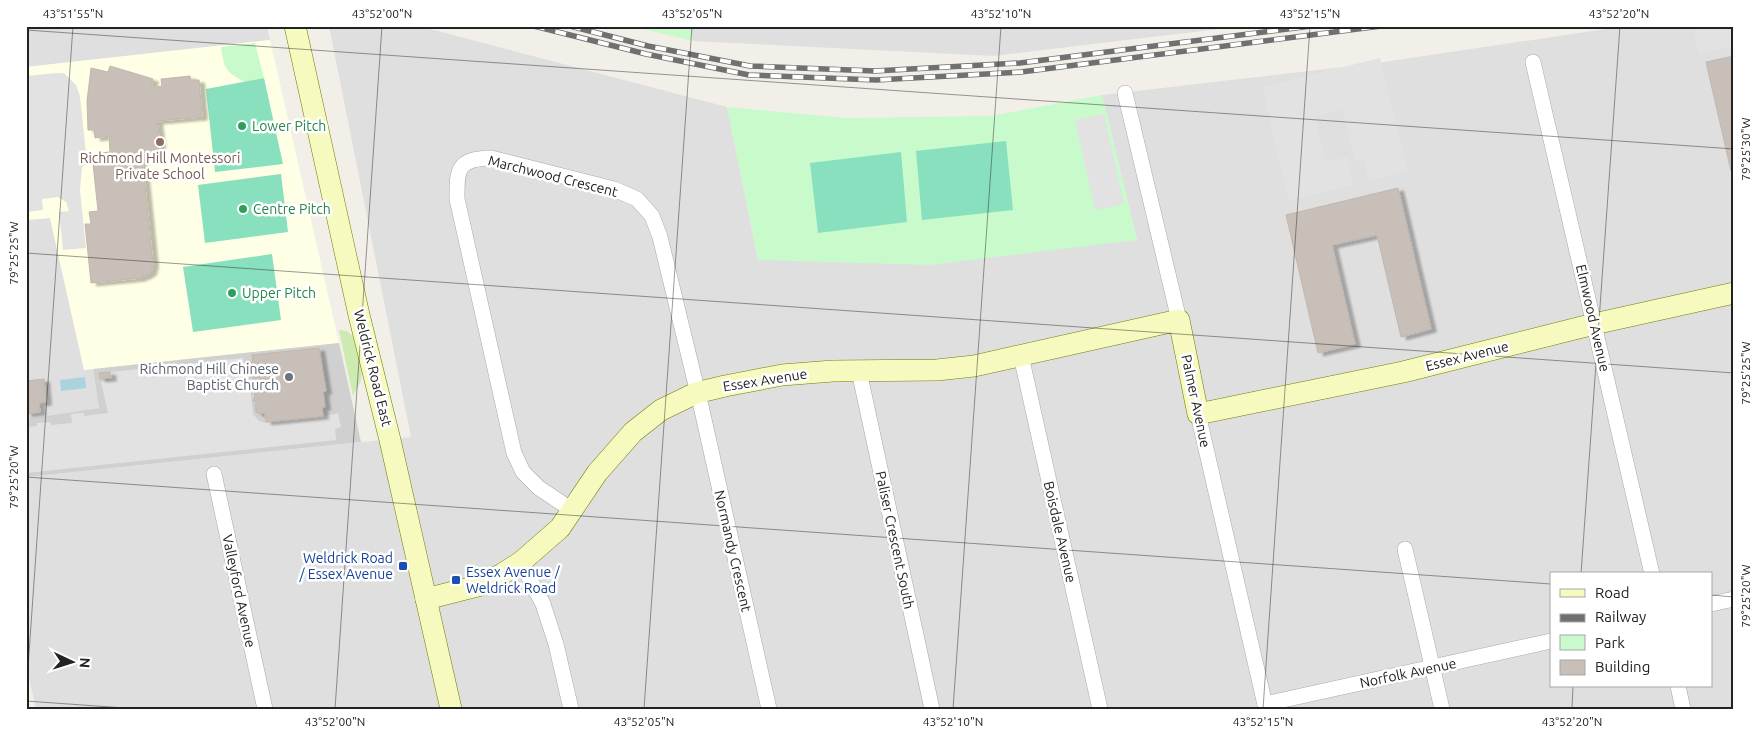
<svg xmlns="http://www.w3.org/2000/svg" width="1760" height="735" font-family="Ubuntu,sans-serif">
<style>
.residential{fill:#e0dfdf;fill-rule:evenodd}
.education{fill:#ffffe5}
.religious{fill:#d0d0d0}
.grass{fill:#cdebb0}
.park{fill:#c8facc}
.pitch{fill:#88e0be}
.parking{fill:#e2e2e2}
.water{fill:#aad3df}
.building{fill:#c7bfb8;stroke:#c4b6ab;filter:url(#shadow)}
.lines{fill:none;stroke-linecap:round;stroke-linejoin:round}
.street-casing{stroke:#a9a9a9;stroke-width:16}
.secondary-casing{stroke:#707d05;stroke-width:22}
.street{stroke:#fff;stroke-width:15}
.secondary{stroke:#f7fabf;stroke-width:21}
.rail-casing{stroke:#707070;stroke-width:5.5}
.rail{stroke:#fff;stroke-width:4;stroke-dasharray:11;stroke-linecap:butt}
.ticks{fill:none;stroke:#222;stroke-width:1;stroke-opacity:0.45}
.leisure-dot{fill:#2e9e5b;stroke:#fff;stroke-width:2}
.education-dot{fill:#8d6e63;stroke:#fff;stroke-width:2}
.worship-dot{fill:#6b7280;stroke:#fff;stroke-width:2}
.transit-dot{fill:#1a4fb4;stroke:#fff;stroke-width:2}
.labels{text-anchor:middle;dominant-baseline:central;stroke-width:5;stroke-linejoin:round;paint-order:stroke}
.leisure-label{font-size:14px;fill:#27864d;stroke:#fff;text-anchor:start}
.education-label{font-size:14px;fill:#785e54;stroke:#fff}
.street-label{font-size:14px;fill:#222;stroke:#fff}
.worship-label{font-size:14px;fill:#5b616d;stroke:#fff;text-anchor:end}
.transit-label{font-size:14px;fill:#164399;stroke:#fff;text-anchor:end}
.neatline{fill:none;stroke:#222;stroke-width:2}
.ticks-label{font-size:12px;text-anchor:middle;fill:#222}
</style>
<defs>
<filter id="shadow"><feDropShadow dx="5.5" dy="3" stdDeviation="1" flood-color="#0004"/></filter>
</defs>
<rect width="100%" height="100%" fill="#f2efe9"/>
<!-- residential -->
<g class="residential">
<path d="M26,26H267L270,40L26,67Z"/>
<path d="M329,26H419L727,107L758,260L1137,240L1102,95L1370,64L1626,26H1734V709H36L26,665V477L411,437ZM1551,574H1711V686H1551Z"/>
<path d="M690,26H1244L994,56L693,41Z"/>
<path d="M50,218L84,369H93L99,408L26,419V220Z"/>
</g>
<!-- education -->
<path class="education" d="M270,40L339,343L84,370L50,218L26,220V67Z"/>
<!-- religious -->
<path class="religious" d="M339,343L361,442L26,477V419L99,408L93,369Z"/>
<!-- grass -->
<path class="grass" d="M339,330L347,331L355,338L362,369L361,381L353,396Z"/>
<!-- park -->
<g class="park">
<path d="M630,26H690L693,41Z"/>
<path d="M255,43L264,78L245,82C225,72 224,68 221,47Z"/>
<path d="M1102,95L1137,240L929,265L758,260L727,107L846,118L991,116Z"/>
</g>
<!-- pitch -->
<g class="pitch">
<path d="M264,78L283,164L215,172L206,89Z"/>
<path d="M1006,141L1013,210L922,220L916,151Z"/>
<path d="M901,152L907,222L818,233L810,163Z"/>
<path d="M281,174L288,232L205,243L198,185Z"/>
<path d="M272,254L281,320L193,332L183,267Z"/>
</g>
<!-- parking -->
<g class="parking">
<path d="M1693,26H1734V47L1698,54Z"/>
<path d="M1380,58L1408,172L1369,181L1364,159L1355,161L1342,109L1315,116L1326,162L1347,157L1354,185L1289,200L1262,87Z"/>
<path d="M57,73H64L76,85L80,96L87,163L82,167L80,190L86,248L63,250L59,212L69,211L66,202L58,197L42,199L43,210L26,212V76Z"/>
<path d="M1104,114L1124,204L1095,210L1075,120Z"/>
<path d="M243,358L244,368L248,369L253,414L259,421L266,423L331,415L338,413L341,427L335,429L336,440L26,473V427L37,426V423L50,422L51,425L72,423L71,414L84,413V416L108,413L101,382L111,380L110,372Z"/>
</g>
<!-- water -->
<path class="water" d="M85,377L86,388L61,391L60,380Z"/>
<!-- building -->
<g class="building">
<path d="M1734,56V170L1731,171L1706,62Z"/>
<path d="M110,66L153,79L151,86L156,87L162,86L161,79L190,76L191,80H199L202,117L157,121L160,144L158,153L152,159L147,161L146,157L142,158L153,264L151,272L145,276L140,277L141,278L91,283L85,224H91L89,212L98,211L92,154L110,152L109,136L95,138L94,130H88L87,101L91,68L108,72Z"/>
<path d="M1398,188L1431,329L1401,337L1377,235L1332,245L1355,344L1318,353L1286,215Z"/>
<path d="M319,348L326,391L323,392L325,407H322L323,416L266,422L265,413L260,414L256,412L255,405L257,403L253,401L255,397L251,362H253L252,355Z"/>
<path d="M110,372L111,378L100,379L99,373Z"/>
<path d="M44,379L46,402L39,403L40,412L26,414V381Z"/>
</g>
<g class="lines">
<defs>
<g id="street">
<path d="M1533,62L1652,574"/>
<path d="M1125,93L1179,320"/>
<path d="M1021,356L1100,709"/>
<path d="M859,371L932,709"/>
<path d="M1198,414L1266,709"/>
<path d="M214,474L265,709"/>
<path d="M572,510L539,488L523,472L514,453L457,199C457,169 457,159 491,158L614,189L637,199L652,216L660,237L701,406L769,709"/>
<path d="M1405,549L1442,709"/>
<path d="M521,562L543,604L556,644L571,709"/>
<path d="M1711,604L1734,599"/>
<path d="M1678,686L1683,709"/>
<path d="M1265,704L1551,641"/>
</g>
<g id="secondary">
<path d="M295,26L359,315L390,440L451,709"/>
<path d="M426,599L481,585L502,574L521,562L560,528L597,473L633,432L661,410L696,393L725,386L782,375L833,371L937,370L974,366L1179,320L1198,414L1403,372L1594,324L1734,293"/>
</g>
</defs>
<!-- street casing -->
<use href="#street" class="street-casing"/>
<!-- secondary casing -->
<use href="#secondary" class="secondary-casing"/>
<!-- street -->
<use href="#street" class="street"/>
<!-- secondary -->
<use href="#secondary" class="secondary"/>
<defs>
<g id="rail">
<path d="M534,26L646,54L749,75L876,80L1021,72L1381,26"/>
<path d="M570,26L648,46L750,66L875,71L1020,63L1311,26"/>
</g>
</defs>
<!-- rail casing -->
<use href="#rail" class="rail-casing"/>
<!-- rail -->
<use href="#rail" class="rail"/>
</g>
<!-- ticks -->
<path class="ticks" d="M26,30L1734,149M26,253L1734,373M26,477L1551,584M1581,574L1620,26M1711,595L1734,597M26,696L73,26M26,701L139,709M335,709L382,26M644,709L692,26M953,709L1001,26M1263,709L1310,26M1572,709L1573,686"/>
<!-- markers -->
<g class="leisure-dot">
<circle cx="242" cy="126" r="5"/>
<circle cx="243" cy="209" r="5"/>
<circle cx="232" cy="293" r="5"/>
</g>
<circle class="education-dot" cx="160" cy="142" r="5"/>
<circle class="worship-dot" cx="289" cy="377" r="5"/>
<g class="transit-dot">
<rect x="398" y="561" width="10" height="10" rx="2.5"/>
<rect x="451" y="575" width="10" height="10" rx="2.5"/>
</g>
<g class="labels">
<!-- leisure labels -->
<g class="leisure-label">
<text x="252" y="126">Lower Pitch</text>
<text x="253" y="209">Centre Pitch</text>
<text x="242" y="293">Upper Pitch</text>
</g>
<!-- education labels -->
<g class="education-label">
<text x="160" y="158">Richmond Hill Montessori<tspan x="160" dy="16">Private School</tspan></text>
</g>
<!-- street labels -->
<g class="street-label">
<text transform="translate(553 176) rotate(14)">Marchwood Crescent</text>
<text transform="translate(1593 318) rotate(77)">Elmwood Avenue</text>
<text transform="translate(1467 356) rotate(-14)">Essex Avenue</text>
<text transform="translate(373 368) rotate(76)">Weldrick Road East</text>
<text transform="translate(765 380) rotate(-9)">Essex Avenue</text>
<text transform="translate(1196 401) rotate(78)">Palmer Avenue</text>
<text transform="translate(1060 532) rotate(77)">Boisdale Avenue</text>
<text transform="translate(895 540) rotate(78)">Paliser Crescent South</text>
<text transform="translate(733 551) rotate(77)">Normandy Crescent</text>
<text transform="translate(239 591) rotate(78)">Valleyford Avenue</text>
<text transform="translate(1408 673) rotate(-12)">Norfolk Avenue</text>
</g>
<!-- worship labels -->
<g class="worship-label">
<text x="279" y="369">Richmond Hill Chinese<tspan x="279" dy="16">Baptist Church</tspan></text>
</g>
<!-- transit labels -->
<g class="transit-label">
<text x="393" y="558">Weldrick Road<tspan x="393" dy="16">/ Essex Avenue</tspan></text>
<text x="466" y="572" text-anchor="start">Essex Avenue /<tspan x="466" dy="16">Weldrick Road</tspan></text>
</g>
</g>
<!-- border -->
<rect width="1760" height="735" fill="none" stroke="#ffffff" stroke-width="55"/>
<!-- legend -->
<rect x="1550" y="572" width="162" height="115" fill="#ffffff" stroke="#a7a7a7"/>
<rect x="1560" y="589" width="25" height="8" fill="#f7fabf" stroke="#a7a7a7"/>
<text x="1595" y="598" font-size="15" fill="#222222">Road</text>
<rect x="1560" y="614" width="25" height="8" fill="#707070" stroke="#a7a7a7"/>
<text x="1595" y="622" font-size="15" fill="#222222">Railway</text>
<rect x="1560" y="635" width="25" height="15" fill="#c8facc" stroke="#a7a7a7"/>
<text x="1595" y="648" font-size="15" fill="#222222">Park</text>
<rect x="1560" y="660" width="25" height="15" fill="#c7bfb8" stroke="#a7a7a7"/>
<text x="1595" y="672" font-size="15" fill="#222222">Building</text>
<!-- north arrow -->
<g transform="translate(72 662) rotate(94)" stroke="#ffffff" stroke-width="4" paint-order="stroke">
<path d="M0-4L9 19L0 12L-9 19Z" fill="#222222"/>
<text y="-8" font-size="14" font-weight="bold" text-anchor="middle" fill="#222222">N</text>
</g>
<rect x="28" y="28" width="1704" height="680" class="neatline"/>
<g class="ticks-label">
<text x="73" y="18">43°51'55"N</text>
<text x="382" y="18">43°52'00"N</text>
<text x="692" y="18">43°52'05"N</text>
<text x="1001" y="18">43°52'10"N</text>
<text x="1310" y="18">43°52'15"N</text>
<text x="1619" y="18">43°52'20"N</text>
<text transform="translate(1746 149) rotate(-90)" y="4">79°25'30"W</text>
<text transform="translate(14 253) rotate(-90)" y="4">79°25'25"W</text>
<text transform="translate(1746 373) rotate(-90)" y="4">79°25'25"W</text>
<text transform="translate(14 477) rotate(-90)" y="4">79°25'20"W</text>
<text transform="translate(1746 596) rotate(-90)" y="4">79°25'20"W</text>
<text x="335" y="726">43°52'00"N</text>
<text x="644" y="726">43°52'05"N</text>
<text x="953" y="726">43°52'10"N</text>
<text x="1263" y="726">43°52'15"N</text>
<text x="1572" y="726">43°52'20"N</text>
</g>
</svg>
